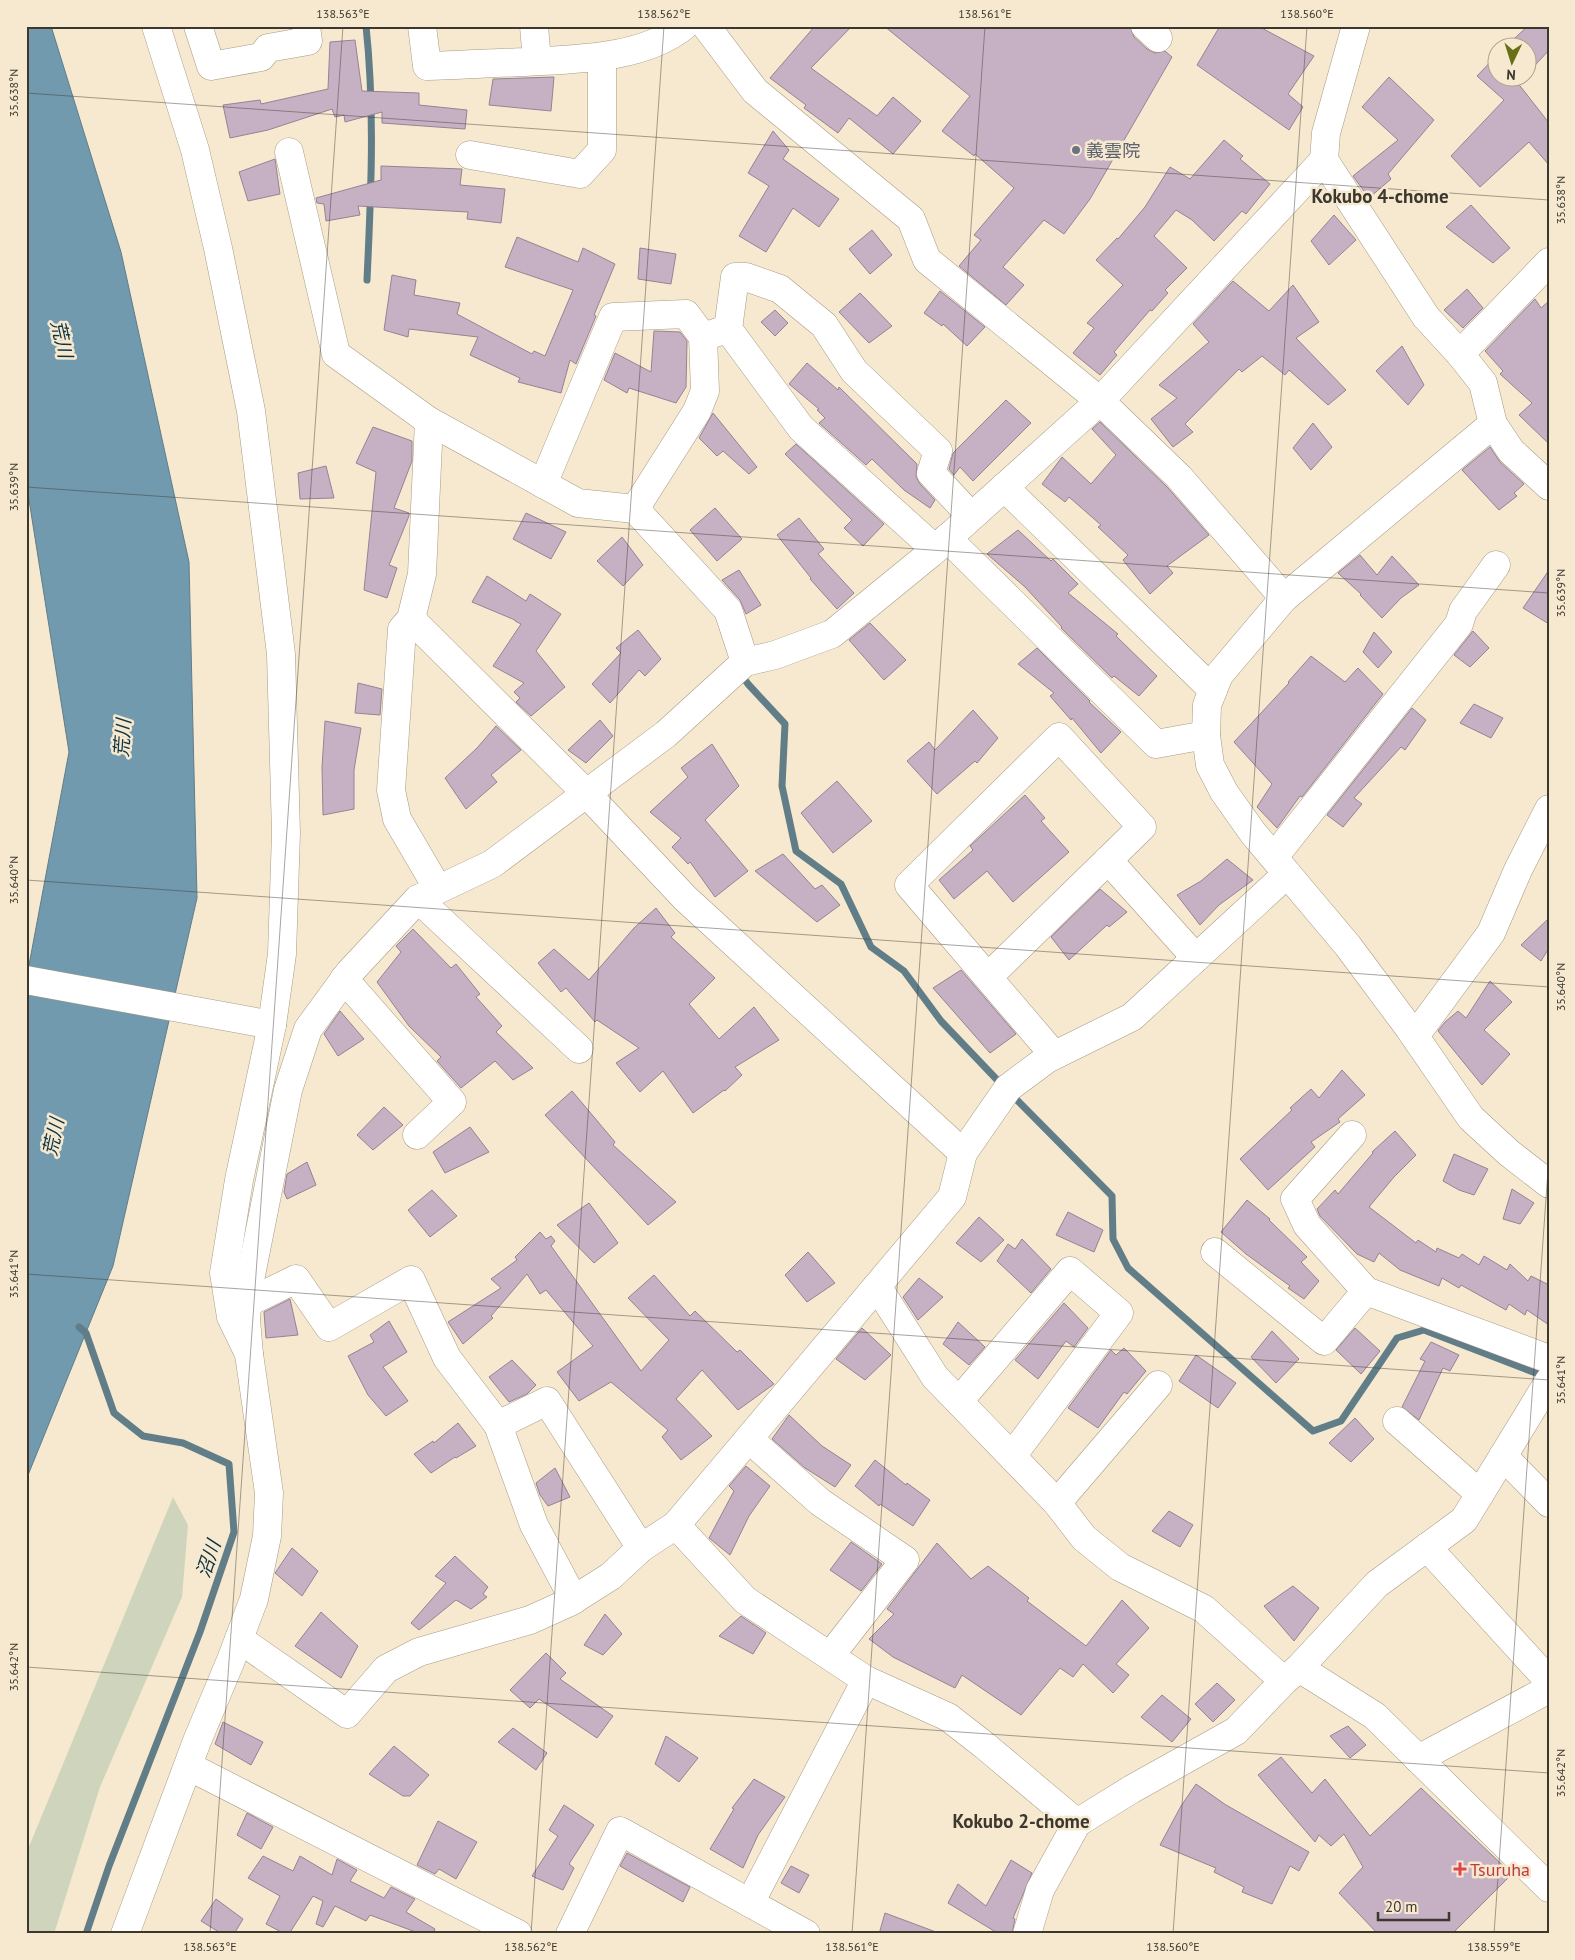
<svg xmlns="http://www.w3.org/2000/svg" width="1575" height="1960" font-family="'PT Sans','Noto Sans JP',sans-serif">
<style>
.green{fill:#cfd5bc}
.water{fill:#719aae;stroke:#617d88}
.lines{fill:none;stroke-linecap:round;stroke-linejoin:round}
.stream{stroke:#617d88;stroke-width:7}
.building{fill:#c6b1c4;stroke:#968294}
.minor-casing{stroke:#a79b84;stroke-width:29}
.tertiary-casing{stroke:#a79b84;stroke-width:29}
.minor{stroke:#fff;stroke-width:28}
.tertiary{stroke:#fff;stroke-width:28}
.ticks{fill:none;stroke:#3c382e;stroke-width:1;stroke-opacity:0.45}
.worship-dot{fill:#6b7280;stroke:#f6e9d0;stroke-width:2}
.health-dot{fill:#e0444e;stroke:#f6e9d0;stroke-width:2}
.labels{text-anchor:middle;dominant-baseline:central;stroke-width:5;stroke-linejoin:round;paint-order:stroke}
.worship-label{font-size:18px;fill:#5b616d;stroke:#f6e9d0;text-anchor:start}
.health-label{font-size:18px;fill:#be3a42;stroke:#f6e9d0;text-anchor:start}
.neighbourhood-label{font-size:19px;font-weight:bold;fill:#3c382e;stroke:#f6e9d0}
.water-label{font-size:19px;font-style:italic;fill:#0d3242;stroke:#f6e9d0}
.neatline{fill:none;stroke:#3c382e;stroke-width:2}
.ticks-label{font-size:12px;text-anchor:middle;fill:#3c382e}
</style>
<rect width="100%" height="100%" fill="#f6e9d0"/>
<!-- green -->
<path class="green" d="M173,1497L188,1525L182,1597L100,1787L54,1934H26V1854Z"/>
<!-- water -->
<path class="water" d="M26,26H51L121,252L189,562L197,898L113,1266L26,1480V981L69,752L26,481Z"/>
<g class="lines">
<!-- stream -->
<g class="stream">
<path d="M366,26C375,110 371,195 367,280"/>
<path d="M740,673L748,684L785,724L782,786L796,851L841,884L871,947L904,971L941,1021L1002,1085"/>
<path d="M1010,1093L1112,1196L1113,1239L1128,1268L1313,1431L1341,1421L1397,1338L1424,1330L1546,1377"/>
<path d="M79,1327L86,1333L114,1413L143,1436L183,1443L229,1464L234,1532L200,1632L109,1866L86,1934"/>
</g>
</g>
<!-- building -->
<g class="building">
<path d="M815,26H852L811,68L877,116L893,97L921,121L893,154L849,118L838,133L804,108L806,105L770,78Z"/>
<path d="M884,26H1130L1134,37L1147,49L1155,53L1165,51L1172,57L1090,199L1064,234L1044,220L1003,267L1024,285L1006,305L959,266L981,240L974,235L1014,188L975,154L974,156L942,131L970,96Z"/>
<path d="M1220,26H1258L1314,56L1288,94L1303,107L1289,130L1197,65Z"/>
<path d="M1528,26H1549V50L1528,73V48H1504Z"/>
<path d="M355,40L362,91L419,93V105L467,110L465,129L382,123V112L345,122L344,115L335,117L332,109L268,130L230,138L223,105L260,100L261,104L328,89L330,42Z"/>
<path d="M1498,54V78H1522L1517,82L1549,123V165L1529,142L1480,187L1451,156L1504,100L1477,76Z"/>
<path d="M554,77L551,111L489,105L493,79Z"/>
<path d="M1389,77L1434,120L1388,174L1391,179L1369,198L1353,176L1398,140L1362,107Z"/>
<path d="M773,131L789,150L783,159L839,199L819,227L793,208L766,252L739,236L769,186L748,173Z"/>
<path d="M1224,140L1243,156L1240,159L1270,184L1246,214L1242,211L1214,241L1192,220L1176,210L1154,236L1187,268L1165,290L1168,293L1152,311L1150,310L1114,352L1117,355L1100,375L1073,353L1094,328L1087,323L1123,285L1096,260L1117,238L1118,239L1145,207L1170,167L1190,179Z"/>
<path d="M275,159L280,194L248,201L239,172Z"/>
<path d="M381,166L462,169L460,185L505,189L501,223L467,219L468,212L358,206L360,215L326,221L324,204L317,203L316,198L381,180Z"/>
<path d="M1471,205L1510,248L1493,263L1446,227Z"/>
<path d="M1334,215L1356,240L1329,265L1311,241Z"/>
<path d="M872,230L892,255L870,274L849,249Z"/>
<path d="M517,237L578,262L583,248L615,264L594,315L596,316L576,364L570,360L561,393L518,382L520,378L470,355L478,337L409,329L408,337L384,330L392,275L416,280L414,295L460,303L457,314L532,354L534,351L545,356L573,290L505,267Z"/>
<path d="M640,248L676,254L671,284L638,279Z"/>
<path d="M1233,281L1269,311L1293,285L1319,322L1296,338L1346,390L1328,405L1289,370L1285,375L1262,356L1242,372L1239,369L1185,424L1193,432L1173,447L1151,419L1177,398L1159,385L1209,342L1193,324Z"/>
<path d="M1467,289L1483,308L1463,328L1444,310Z"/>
<path d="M940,291L985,327L967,346L943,324L942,326L924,313Z"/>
<path d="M860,293L892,326L869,343L839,312Z"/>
<path d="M1535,299L1541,308L1549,301V444L1519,415L1532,403L1500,374L1503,371L1485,351Z"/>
<path d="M775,310L788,323L775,336L761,322Z"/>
<path d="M654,331L680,332L687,341L686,387L676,403L629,388L627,393L604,380L615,353L651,372Z"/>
<path d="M1402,346L1424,385L1408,405L1376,371Z"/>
<path d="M807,363L838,390L839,387L917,464L916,477L920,484L935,500L930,508L904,490L872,459L866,465L819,423L825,418L817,410L819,409L789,384Z"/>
<path d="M1006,400L1031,423L973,481L960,467L954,475L949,469L953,453Z"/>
<path d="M713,413L757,467L749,474L723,451L717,456L699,438Z"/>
<path d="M1100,422L1168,488L1209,535L1167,566L1173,573L1150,594L1123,560L1128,555L1098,527L1101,525L1069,497L1065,502L1042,484L1062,457L1091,484L1116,455L1092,429Z"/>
<path d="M1313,423L1332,447L1311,470L1293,448Z"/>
<path d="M373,427L412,441V461L394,508L409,513V516L389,565L397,568L387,598L364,590L376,472L356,463Z"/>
<path d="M796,444L884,524L863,546L844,528L852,520L785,454Z"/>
<path d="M1490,447L1500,462L1524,484L1514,493L1517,496L1499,510L1462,470Z"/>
<path d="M326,466L334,498L300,499L298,473Z"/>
<path d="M715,508L742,539L717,561L690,530Z"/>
<path d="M526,513L566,532L551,559L513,539Z"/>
<path d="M799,518L824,549L818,554L854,593L837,609L810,579L811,578L777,535Z"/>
<path d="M1018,530L1051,561L1053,559L1078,584L1068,593L1118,634L1116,636L1157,676L1139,696L1114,676L1112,678L1061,628L1062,627L1025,587L987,554Z"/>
<path d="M622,537L643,565L623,586L597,561Z"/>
<path d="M1360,555L1377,575L1392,556L1419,585L1401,598L1382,618L1360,595L1361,594L1338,573Z"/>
<path d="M739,570L761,605L746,614L740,600L722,580Z"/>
<path d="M1549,570V624L1523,608Z"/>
<path d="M487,576L526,601L530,594L561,614L536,651L565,687L531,716L516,702L520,698L514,692L524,683L493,666L521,624L515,621V620L472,602Z"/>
<path d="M870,623L906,660L884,680L849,640Z"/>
<path d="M638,630L661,659L645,676L639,670L610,703L592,684L621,653L616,648Z"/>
<path d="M1473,631L1489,648L1470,667L1454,655Z"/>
<path d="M1374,632L1392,652L1378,668L1363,652Z"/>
<path d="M1037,648L1090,701L1089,702L1121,732L1101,753L1072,718L1071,720L1050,696L1054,693L1018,664Z"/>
<path d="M1311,656L1345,682L1358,668L1383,694L1302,797L1300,796L1277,828L1257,807L1272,784L1234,742L1289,683L1288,682Z"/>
<path d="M358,683L382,689L380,715L355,713Z"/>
<path d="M1474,704L1503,718L1491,738L1460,723Z"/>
<path d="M1412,708L1426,720L1405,750L1401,747L1354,798L1362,804L1343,827L1327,815Z"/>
<path d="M973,710L998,738L977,763L975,761L937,794L907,761L929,742L935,750Z"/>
<path d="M600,720L613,736L586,763L568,750Z"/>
<path d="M325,721L361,728L354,770V809L323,815L322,767Z"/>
<path d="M496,726L521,750L491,775L497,782L466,809L445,778L477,748Z"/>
<path d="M712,744L739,786L705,820L748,871L715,897L690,862L688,864L672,847L681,838L650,812L688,777L681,768Z"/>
<path d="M837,781L872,821L833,853L801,813Z"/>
<path d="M1025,795L1045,818L1041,821L1069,852L1013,902L987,871L954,899L939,880L973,850L970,846Z"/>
<path d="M783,854L815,889L822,885L840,905L817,922L755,871Z"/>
<path d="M1227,859L1253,880L1219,905L1200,925L1177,895L1201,881Z"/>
<path d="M1100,889L1127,912L1109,927L1107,925L1069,960L1051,937Z"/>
<path d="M656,908L675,933L671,937L715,978L689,1004L719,1039L754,1007L779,1040L735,1067L742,1075L725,1091L724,1090L693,1113L663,1071L640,1092L616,1063L639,1048L597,1020L595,1022L566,988L561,992L538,963L554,949L589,980L634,928Z"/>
<path d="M1549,918V948L1541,961L1521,945Z"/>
<path d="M413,929L451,968L456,964L480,994L476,997L502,1026L496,1032L533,1068L513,1080L495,1061L461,1088L437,1061L441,1057L409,1026L377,982L401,952L396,946Z"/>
<path d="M961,970L1016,1034L990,1053L933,988Z"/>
<path d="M1490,981L1512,1002L1484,1030L1510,1054L1482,1085L1438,1031L1445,1022L1458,1011L1466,1018Z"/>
<path d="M340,1011L364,1039L338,1056L324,1034Z"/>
<path d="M1342,1070L1365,1095L1338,1119L1340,1122L1311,1142L1315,1147L1268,1190L1240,1159L1292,1110L1290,1108L1311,1089L1319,1098Z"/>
<path d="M572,1091L615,1142L613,1145L676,1202L648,1225L545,1115Z"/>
<path d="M384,1107L403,1125L373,1150L357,1135Z"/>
<path d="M470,1127L489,1152L445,1173L433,1152Z"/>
<path d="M1395,1131L1416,1155L1394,1177L1369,1207L1416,1243L1418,1240L1436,1252L1437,1248L1459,1258L1462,1254L1479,1265L1484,1256L1507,1270L1510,1264L1528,1281L1531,1276L1549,1285V1325L1527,1310L1525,1315L1509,1304L1506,1310L1461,1285L1459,1288L1442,1278L1439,1286L1400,1270L1379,1253L1374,1262L1357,1254L1320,1216L1317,1209L1335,1190L1338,1194L1373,1153L1372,1152Z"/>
<path d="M1454,1154L1488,1169L1474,1195L1459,1190L1443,1181Z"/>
<path d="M307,1162L316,1185L287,1199L284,1192L287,1174Z"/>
<path d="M1512,1189L1534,1203L1520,1224L1503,1219Z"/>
<path d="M432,1190L457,1216L430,1237L408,1210Z"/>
<path d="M1247,1200L1270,1219L1269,1220L1307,1257L1301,1262L1319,1281L1304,1299L1288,1288L1290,1286L1246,1254L1221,1232Z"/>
<path d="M589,1203L618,1243L594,1263L557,1225Z"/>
<path d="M1068,1212L1103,1230L1094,1252L1056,1235Z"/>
<path d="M979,1217L1004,1240L981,1262L956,1243Z"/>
<path d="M540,1232L546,1239L551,1236L555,1241L551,1246L641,1371L669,1340L628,1298L654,1275L690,1316L695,1311L737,1352L740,1350L774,1384L738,1410L702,1370L676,1399L712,1436L681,1460L662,1437L668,1430L611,1382L579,1401L557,1372L593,1346L546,1290L540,1294L527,1274L491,1316L493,1318L463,1344L448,1322L501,1288L491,1279L517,1260L515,1257Z"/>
<path d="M1022,1239L1051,1269L1031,1293L997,1261L1008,1244L1015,1249Z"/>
<path d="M808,1252L835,1283L807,1302L785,1275Z"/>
<path d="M919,1278L943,1297L918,1320L903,1297Z"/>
<path d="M290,1299L298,1335L266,1338L264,1312Z"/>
<path d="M1064,1303L1088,1328L1074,1347L1066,1341L1038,1379L1015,1360Z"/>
<path d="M389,1321L407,1352L383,1367L408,1401L386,1416L368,1395L348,1356L374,1342L370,1335Z"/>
<path d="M958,1322L985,1347L969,1365L943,1344Z"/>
<path d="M862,1328L891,1355L865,1380L836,1359Z"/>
<path d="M1355,1328L1380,1351L1361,1374L1336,1350Z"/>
<path d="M1272,1331L1299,1359L1276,1383L1251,1357Z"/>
<path d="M1431,1342L1459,1355L1450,1371L1443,1368L1419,1420L1402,1407L1425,1361L1420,1359Z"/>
<path d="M1124,1348L1146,1371L1127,1394L1124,1392L1098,1428L1068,1408L1111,1350L1116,1355Z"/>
<path d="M1196,1355L1236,1383L1218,1408L1179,1381Z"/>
<path d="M512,1360L536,1385L527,1394L509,1402L489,1377Z"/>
<path d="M789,1415L822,1446L851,1465L835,1487L805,1468L772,1439Z"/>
<path d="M1355,1418L1374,1439L1351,1462L1329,1443Z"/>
<path d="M458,1423L476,1446L456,1458L455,1457L431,1473L414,1454L433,1441L434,1443Z"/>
<path d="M875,1460L906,1485L907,1483L930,1500L913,1526L880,1504L879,1506L855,1486Z"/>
<path d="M746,1466L770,1486L749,1516L730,1555L709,1538L734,1491L729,1486Z"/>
<path d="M555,1468L570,1497L548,1506L540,1495L536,1483Z"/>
<path d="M1169,1511L1193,1525L1180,1547L1152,1531Z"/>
<path d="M851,1542L882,1564L861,1591L830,1570Z"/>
<path d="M937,1543L971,1579L988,1566L1029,1598L1027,1601L1086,1646L1122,1600L1149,1628L1116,1664L1129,1675L1113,1693L1083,1664L1073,1677L1060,1668L1021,1715L962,1675L955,1688L893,1657L869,1639L894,1614L887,1609Z"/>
<path d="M292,1548L318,1571L302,1596L275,1573Z"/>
<path d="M455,1556L488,1587L483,1594L487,1597L471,1609L456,1600L419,1630L411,1623L446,1583L435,1576Z"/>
<path d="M1293,1586L1319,1608L1294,1641L1264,1606Z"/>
<path d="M321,1612L358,1646L341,1678L295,1646Z"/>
<path d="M605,1614L622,1634L603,1655L584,1645Z"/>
<path d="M741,1616L766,1633L753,1654L719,1636Z"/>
<path d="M546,1653L566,1673L560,1679L613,1716L597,1738L539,1699L530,1708L510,1690Z"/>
<path d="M1217,1683L1235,1700L1213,1722L1195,1704Z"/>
<path d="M1162,1695L1191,1719L1172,1742L1141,1717Z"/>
<path d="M223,1722L263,1742L251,1765L215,1744Z"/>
<path d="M1348,1726L1366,1745L1350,1758L1330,1736Z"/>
<path d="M513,1728L547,1753L536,1770L498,1742Z"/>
<path d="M666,1736L698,1758L679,1782L655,1764Z"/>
<path d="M394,1746L429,1775L410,1796H403L369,1774Z"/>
<path d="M1281,1757L1312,1793L1325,1779L1370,1836L1421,1788L1512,1874L1452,1934H1378L1339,1893L1363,1867L1344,1834L1331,1846L1319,1835L1315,1842L1258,1775Z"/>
<path d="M754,1779L785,1797L758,1835L743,1868L710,1849L734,1809L732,1808Z"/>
<path d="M1196,1784L1226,1805L1309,1852L1299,1871L1290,1866L1272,1904L1242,1892L1244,1887L1214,1872L1216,1868L1160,1845L1181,1806Z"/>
<path d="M564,1805L594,1825L569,1864L574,1868L563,1890L532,1876L558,1836L549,1830Z"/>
<path d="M247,1813L273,1827L261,1849L237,1835Z"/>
<path d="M438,1821L477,1842L456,1879L439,1869L435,1874L417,1865Z"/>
<path d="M627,1853L690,1887L683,1902L620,1866Z"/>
<path d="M263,1856L293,1871L300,1856L332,1875L337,1859L357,1870L350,1881L384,1898L391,1887L415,1899L406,1912L435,1929L433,1934H421L370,1915L366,1921L335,1906L323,1927L316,1924L323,1901L313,1896L289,1934H285L266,1924L280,1896L248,1878Z"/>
<path d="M1011,1860L1032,1873L1013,1918L1015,1919L1012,1934H999L948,1903L958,1884L986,1906Z"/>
<path d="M791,1866L809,1875L799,1893L781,1883Z"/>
<path d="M216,1899L243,1919L234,1934H222L201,1921Z"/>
<path d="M885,1913L936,1932L935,1934H879Z"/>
</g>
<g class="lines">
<defs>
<g id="minor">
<path d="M198,26L211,66L261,57L268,48L308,41L306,26"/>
<path d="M422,26L427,66C460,65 493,63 526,62C576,59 643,59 684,26"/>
<path d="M534,26L537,61"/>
<path d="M706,26L755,91L911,219L927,260L1100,401L1179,477L1284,598"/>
<path d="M1145,26L1158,38"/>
<path d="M1356,26L1326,133L1324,160L1426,317L1460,354L1483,383L1493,424L1511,451L1549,486"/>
<path d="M289,152L336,354L429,421L578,503L635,509L728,610L745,662"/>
<path d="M470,155L580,174L602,150V57"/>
<path d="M1460,354L1549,262"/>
<path d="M429,421L422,574L411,619L402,629L391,790L397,819L438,889"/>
<path d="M1493,424L1284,598L1219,675L1207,705L1206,735L1210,765L1224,792L1253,833L1348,946L1409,1028L1471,1118L1509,1153L1549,1184"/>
<path d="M543,484L613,317L686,314L703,337"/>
<path d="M1004,487L1213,690"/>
<path d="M635,509L697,411L705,391L703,337L721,331"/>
<path d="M947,538L1156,744L1206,735"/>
<path d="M935,549L801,428L728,329L735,277H746L780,289L824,325L854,371L938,451L931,473L971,516"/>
<path d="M411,619L587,794L685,898L963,1153"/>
<path d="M1274,857L1459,624L1463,611L1496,565"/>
<path d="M1108,860L1196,958"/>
<path d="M418,899L579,1049"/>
<path d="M988,977L1142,827L1059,737L909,885L1054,1055"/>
<path d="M344,979L452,1102L417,1135"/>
<path d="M1415,1036L1491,933L1518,870L1549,809"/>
<path d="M1352,1135L1295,1199L1307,1225L1366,1291L1549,1359"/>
<path d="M1215,1252L1324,1341L1366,1291"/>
<path d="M877,1286L935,1377L1057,1503"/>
<path d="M247,1303L296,1279L329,1327L411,1280L447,1358L498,1425L534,1525L574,1600"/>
<path d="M249,1354L246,1320L248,1290L288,1090L308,1029L349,973L418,899L492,864L666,734L745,662L775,655L832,634L930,554L1100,401L1324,160"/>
<path d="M1158,1385L1057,1503L1084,1538L1120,1567L1204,1609L1284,1681"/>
<path d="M959,1401L1070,1271L1119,1313L1012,1456"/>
<path d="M1397,1421L1480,1494"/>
<path d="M498,1425L547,1401L641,1548L676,1525L952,1197L963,1153L1008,1088L1047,1059L1132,1017L1287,874"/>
<path d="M749,1439L820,1502L905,1560L830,1656"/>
<path d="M1503,1456L1549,1503"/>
<path d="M676,1525L745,1600L866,1680L948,1717L984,1745L1077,1823"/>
<path d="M1427,1547L1549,1681"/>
<path d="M239,1639L347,1714L386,1669L419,1652L530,1620L570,1602L611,1576L641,1548"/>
<path d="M1299,1668L1375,1716L1549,1888"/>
<path d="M1418,1759L1549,1689"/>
<path d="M188,1766L518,1934"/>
<path d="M750,1903L866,1680"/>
<path d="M125,1934L197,1741L231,1660L254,1599L267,1536L269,1493L249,1354L231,1317L224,1273L239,1180L272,1025"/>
<path d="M570,1934L620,1831L806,1934"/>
<path d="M1027,1934L1040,1890L1077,1823L1132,1789L1236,1731L1284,1681L1299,1668L1377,1584L1464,1520L1549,1381"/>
</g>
<path id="tertiary" d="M26,980L272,1025L282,954L286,833L281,654L251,411L218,248L195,150L156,26"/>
</defs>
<!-- minor casing -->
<use href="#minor" class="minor-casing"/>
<!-- tertiary casing -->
<use href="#tertiary" class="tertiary-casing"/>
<!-- minor -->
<use href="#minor" class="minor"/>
<!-- tertiary -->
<use href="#tertiary" class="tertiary"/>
</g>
<!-- ticks -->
<path class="ticks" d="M26,93L1549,200M26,487L1549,593M26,880L1549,987M26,1274L1549,1380M26,1667L1549,1773M210,1934L343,26M531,1934L664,26M852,1934L985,26M1173,1934L1307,26M1494,1934L1549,1156"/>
<!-- markers -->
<circle class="worship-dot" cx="1076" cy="150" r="5"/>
<path class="health-dot" d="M1457.5 1861.5h5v5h5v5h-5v5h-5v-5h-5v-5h5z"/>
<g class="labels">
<!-- worship labels -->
<g class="worship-label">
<text x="1086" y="150">義雲院</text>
</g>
<!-- health labels -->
<g class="health-label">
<text x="1470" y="1869">Tsuruha</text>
</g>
<!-- neighbourhood labels -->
<g class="neighbourhood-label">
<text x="1380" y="196">Kokubo 4-chome</text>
<text x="1021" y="1821">Kokubo 2-chome</text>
</g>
<!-- water labels -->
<g class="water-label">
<text transform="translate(62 339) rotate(77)">荒川</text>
<text transform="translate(122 738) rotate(-86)">荒川</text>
<text transform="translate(53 1137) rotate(-78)">荒川</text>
<text transform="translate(208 1559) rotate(-71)">沼川</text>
</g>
</g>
<!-- border -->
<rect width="1575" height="1960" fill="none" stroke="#f6e9d0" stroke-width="55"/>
<!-- north arrow -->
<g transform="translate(1512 62) rotate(184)"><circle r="24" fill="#f6e9d0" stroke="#aca28f"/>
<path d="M0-4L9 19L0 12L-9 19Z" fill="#676f17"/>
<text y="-8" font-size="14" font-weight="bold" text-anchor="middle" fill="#3c382e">N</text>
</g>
<!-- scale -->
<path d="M1378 1912v8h71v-8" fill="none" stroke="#3c382e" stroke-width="2.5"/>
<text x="1385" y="1912" font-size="15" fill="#3c382e" stroke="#f6e9d0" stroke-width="4" paint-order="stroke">20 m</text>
<rect x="28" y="28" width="1520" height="1904" class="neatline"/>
<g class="ticks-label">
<text x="343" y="18">138.563°E</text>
<text x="664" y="18">138.562°E</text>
<text x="985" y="18">138.561°E</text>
<text x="1307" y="18">138.560°E</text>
<text transform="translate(14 93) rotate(-90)" y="4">35.638°N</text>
<text transform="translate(1561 200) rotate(-90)" y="4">35.638°N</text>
<text transform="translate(14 487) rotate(-90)" y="4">35.639°N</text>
<text transform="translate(1561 593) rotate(-90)" y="4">35.639°N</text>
<text transform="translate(14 880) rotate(-90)" y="4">35.640°N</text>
<text transform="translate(1561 987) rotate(-90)" y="4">35.640°N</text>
<text transform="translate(14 1274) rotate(-90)" y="4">35.641°N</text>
<text transform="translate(1561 1380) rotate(-90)" y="4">35.641°N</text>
<text transform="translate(14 1667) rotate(-90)" y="4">35.642°N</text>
<text transform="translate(1561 1773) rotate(-90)" y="4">35.642°N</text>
<text x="210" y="1951">138.563°E</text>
<text x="531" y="1951">138.562°E</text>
<text x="852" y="1951">138.561°E</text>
<text x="1173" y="1951">138.560°E</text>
<text x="1494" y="1951">138.559°E</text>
</g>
</svg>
